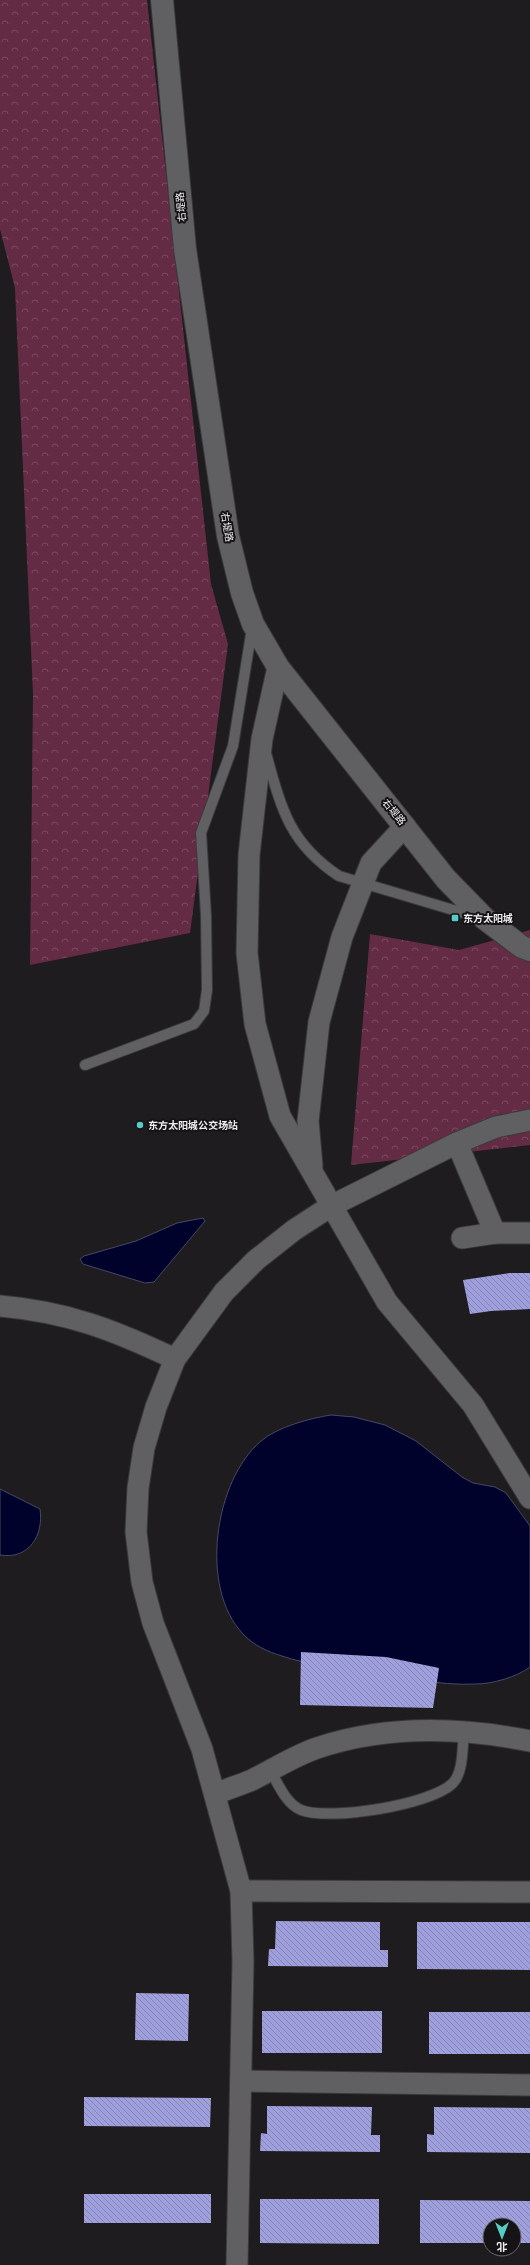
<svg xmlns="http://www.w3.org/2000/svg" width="530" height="2265" font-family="'Libre Baskerville','Noto Sans SC',serif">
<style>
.forest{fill:url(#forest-crowns)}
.water{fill:#00022b;stroke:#474866}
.building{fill:url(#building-back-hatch)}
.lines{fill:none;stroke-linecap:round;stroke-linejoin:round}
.lane-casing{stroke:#3b3a3c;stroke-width:12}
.street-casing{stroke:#3b3a3c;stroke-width:23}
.secondary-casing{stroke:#3b3a3c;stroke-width:24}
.lane{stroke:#605f62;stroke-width:10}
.street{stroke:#605f62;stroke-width:21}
.secondary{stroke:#605f62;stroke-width:22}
.poi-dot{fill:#55cdc6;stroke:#151316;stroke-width:1.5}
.labels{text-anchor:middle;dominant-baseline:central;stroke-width:4;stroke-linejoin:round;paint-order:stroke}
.street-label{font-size:10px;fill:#eeedef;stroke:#151316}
.poi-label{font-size:10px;font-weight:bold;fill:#eeedef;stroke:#151316;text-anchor:start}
</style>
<defs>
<pattern id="forest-crowns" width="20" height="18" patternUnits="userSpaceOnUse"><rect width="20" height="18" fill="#642b45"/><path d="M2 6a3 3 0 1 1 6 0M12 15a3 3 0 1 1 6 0" fill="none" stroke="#7a4a60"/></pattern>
<pattern id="building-back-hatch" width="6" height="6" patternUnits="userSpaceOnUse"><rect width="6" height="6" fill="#9e9fdc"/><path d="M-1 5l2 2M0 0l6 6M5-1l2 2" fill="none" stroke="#8485b0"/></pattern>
</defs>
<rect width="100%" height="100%" fill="#1e1c1f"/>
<!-- forest -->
<g class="forest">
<path d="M0,0H147L211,584L228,644L190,933L30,965L33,694L15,288L0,229Z"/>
<path d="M530,930V1145L351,1165L370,934L459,950Z"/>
</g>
<!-- water -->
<g class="water">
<path d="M203,1218L205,1221L154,1282L145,1283L83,1264L80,1259L84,1256L136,1241L177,1223Z"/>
<path d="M331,1415L354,1417L385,1425L416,1441L462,1477L473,1483L495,1487L506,1493L530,1526V1667C517,1677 492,1684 476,1684C438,1686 399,1676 362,1671C336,1666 307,1665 282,1656C268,1652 253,1645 243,1634C199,1588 214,1481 261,1441C277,1427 311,1418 331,1415Z"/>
<path d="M0,1489L40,1509C44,1535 29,1560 0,1555Z"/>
</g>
<!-- building -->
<g class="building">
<path d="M510,1273H530V1309L491,1311L470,1314L463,1280Z"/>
<path d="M301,1652L386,1657L439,1668L433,1708L300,1705Z"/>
<path d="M276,1921L380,1922V1950H388V1967L268,1966L269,1949H275Z"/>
<path d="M417,1922H530V1970L417,1969Z"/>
<path d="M136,1993L189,1994L188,2041L135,2040Z"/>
<rect x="262" y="2011" width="120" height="42"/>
<rect x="429" y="2012" width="101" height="42"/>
<path d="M84,2097L211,2098L210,2127L84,2126Z"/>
<path d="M267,2106L372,2107L371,2135H380V2152L260,2151L261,2133L267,2134Z"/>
<path d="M434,2107L530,2108V2153L427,2152V2134L434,2135Z"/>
<rect x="84" y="2194" width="127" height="29"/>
<path d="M260,2199H379V2244L260,2243Z"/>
<path d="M420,2200L530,2201V2243H514V2225H490V2243H420Z"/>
</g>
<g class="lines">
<defs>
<g id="lane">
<path d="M266,753C281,808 289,843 339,876L477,917"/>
<path d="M85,1065L194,1024L204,1011L207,990L206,915L201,833L233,746L252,628"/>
<path d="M270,1770C278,1783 285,1803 301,1810C330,1821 429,1805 452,1784C464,1773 462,1747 464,1732"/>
</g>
<g id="street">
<path d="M278,667L262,739L249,855L247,953L255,1024L280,1116L387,1302L473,1405L530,1498"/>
<path d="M457,1143L495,1233"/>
<path d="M312,1166L308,1121L319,1022L342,937L371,863L405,826"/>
<path d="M462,1238L495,1233H530"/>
<path d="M0,1306C68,1312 114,1330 175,1359"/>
<path d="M215,1794C227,1789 240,1785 252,1780C274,1769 294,1756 317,1748C386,1725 460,1727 530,1741"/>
<path d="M241,1891L530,1892"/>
<path d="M241,2081L530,2085"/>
<path d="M237,2265L243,1962L241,1891L202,1749L153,1623L142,1582L136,1532L138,1488L144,1448L156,1407L175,1359L224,1292L256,1260L294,1230L331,1206L457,1143L496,1127L530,1120"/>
</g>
<path id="secondary" d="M162,0L185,249L228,536L242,593L253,624L278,667L446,879L485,919L522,947L530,950"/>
</defs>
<!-- lane casing -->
<use href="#lane" class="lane-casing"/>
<!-- street casing -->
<use href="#street" class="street-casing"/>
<!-- secondary casing -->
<use href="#secondary" class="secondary-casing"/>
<!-- lane -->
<use href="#lane" class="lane"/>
<!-- street -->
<use href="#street" class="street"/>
<!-- secondary -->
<use href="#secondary" class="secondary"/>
</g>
<!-- markers -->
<g class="poi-dot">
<rect x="451" y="914" width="8" height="8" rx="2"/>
<circle cx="140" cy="1125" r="4"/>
</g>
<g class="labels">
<!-- street labels -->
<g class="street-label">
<text transform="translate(181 207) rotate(-95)">右堤路</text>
<text transform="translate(227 527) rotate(80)">右堤路</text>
<text transform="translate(394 812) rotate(51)">右堤路</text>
</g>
<!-- poi labels -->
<g class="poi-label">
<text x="463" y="918">东方太阳城</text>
<text x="148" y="1125">东方太阳城公交场站</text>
</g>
</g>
<!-- north arrow -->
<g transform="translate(502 2237) rotate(180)"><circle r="19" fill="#151316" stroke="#6c6a6d"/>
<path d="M0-3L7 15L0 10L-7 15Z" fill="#55cdc6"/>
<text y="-6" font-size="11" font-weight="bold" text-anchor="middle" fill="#eeedef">北</text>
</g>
</svg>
